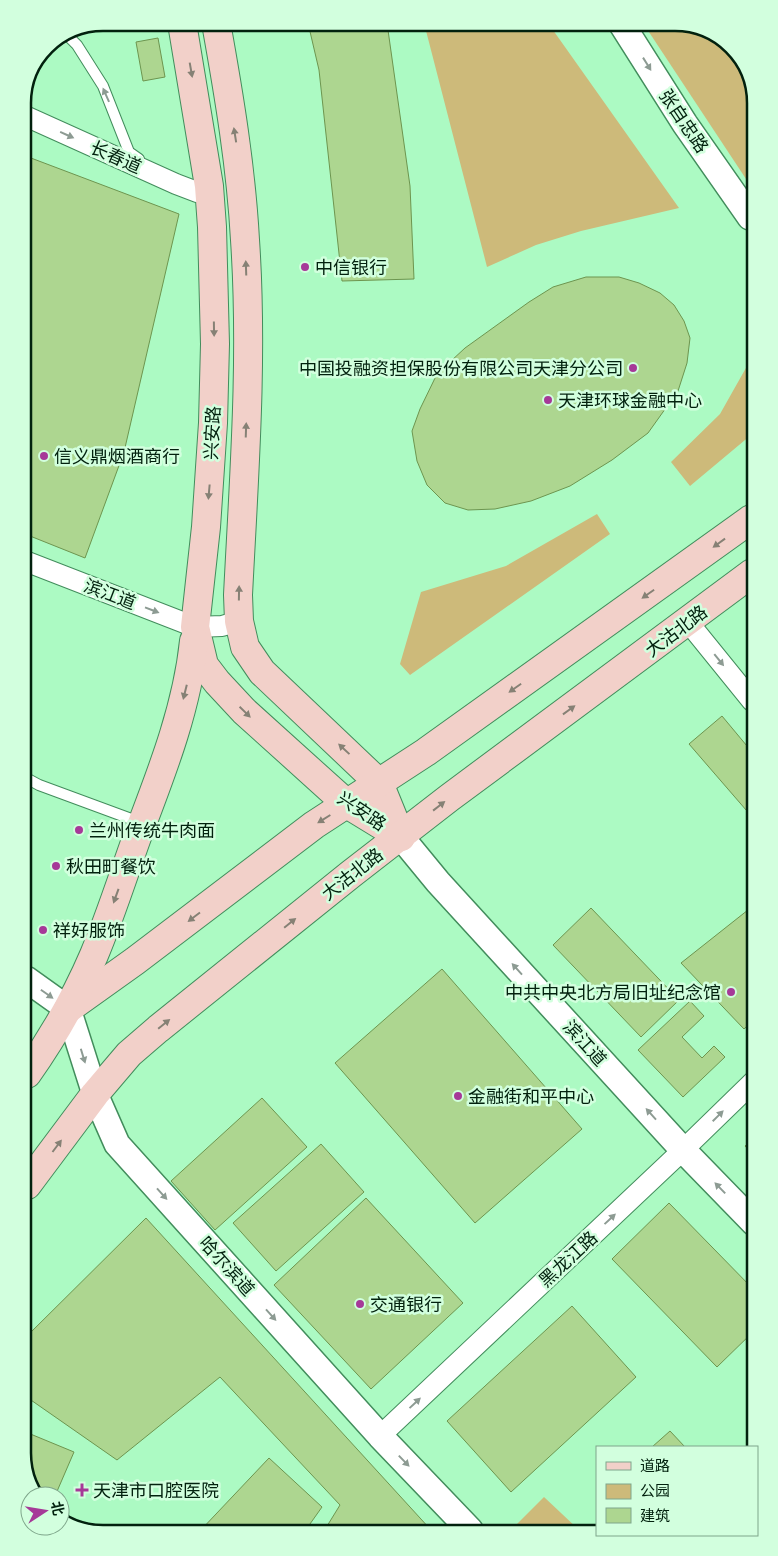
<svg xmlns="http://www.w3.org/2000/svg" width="778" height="1556" font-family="'IBM Plex Sans','Noto Sans SC',sans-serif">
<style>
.green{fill:#cdba7a}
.building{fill:#add690;stroke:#6d954f}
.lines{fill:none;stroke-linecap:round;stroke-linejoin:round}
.service-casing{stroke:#428d5c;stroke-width:12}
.minor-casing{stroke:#428d5c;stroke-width:22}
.tertiary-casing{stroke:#428d5c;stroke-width:28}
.secondary-casing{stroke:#428d5c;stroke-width:30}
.service{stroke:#fff;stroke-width:10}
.minor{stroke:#fff;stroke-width:20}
.tertiary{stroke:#fff;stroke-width:25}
.secondary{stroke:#f2d0c9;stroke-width:28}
.oneway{fill:#8d9b93}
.oneway2{fill:#868175}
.poi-dot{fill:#a63998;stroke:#d2ffde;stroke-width:2}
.labels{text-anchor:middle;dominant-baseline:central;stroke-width:5;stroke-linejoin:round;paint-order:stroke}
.street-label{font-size:18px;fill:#02210e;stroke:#d2ffde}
.poi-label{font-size:18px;fill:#02210e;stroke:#d2ffde;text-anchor:start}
.rim{fill:none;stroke:#02210e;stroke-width:2.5}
</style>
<rect width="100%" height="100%" fill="#acfac3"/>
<!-- green -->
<g class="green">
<path d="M424,23H548L679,208L581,231L536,245L487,267Z"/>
<path d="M643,23H681L724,39L749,72L750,185Z"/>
<path d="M751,359V435L690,486L671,462L720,414Z"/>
<path d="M597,514L610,534L410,675L400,664L421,592L506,566Z"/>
<path d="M544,1497L578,1529H512Z"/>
</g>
<!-- building -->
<g class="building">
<path d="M103,23H116L98,29L96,25Z"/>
<path d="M308,23H387L410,186L414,279L342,281L319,70Z"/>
<path d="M158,38L165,77L143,81L136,42Z"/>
<path d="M23,155L179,214L124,452L85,558L25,534Z"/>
<path d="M586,277H619L639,283L660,293L674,305L684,321L690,338L687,363L678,391L648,433L612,460L570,486L531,501L495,509L468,510L445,503L427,485L417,461L412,431L420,409L437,374L465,348L529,302L553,287Z"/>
<path d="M722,716L752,752L753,818L689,744Z"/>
<path d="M753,906L754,1020L744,1029L681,963Z"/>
<path d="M591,908L679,1000L641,1037L553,945Z"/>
<path d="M442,969L582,1129L475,1223L335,1063Z"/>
<path d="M690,1001L704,1016L682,1037L702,1058L714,1046L725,1057L683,1097L638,1050Z"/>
<path d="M262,1098L307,1147L215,1230L171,1181Z"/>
<path d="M754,1138V1156L745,1146Z"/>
<path d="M321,1144L364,1192L276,1271L233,1223Z"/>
<path d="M366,1198L463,1303L371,1389L274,1285Z"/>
<path d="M669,1203L755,1291V1330L717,1367L612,1259Z"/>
<path d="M146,1218L431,1530L324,1531L340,1505L220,1377L117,1460L28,1398V1335Z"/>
<path d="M572,1306L636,1377L511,1492L447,1421Z"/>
<path d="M670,1431L685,1447H652Z"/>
<path d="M28,1433L74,1452L55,1496H39L29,1484Z"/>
<path d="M269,1458L322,1507L305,1531L199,1532Z"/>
</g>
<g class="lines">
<defs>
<g id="service">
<path d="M69,37L77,45L103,86L129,152L139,159"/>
<path d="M26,778L39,785L142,823"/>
</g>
<g id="minor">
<path d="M23,115L176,184L197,192L210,193"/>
<path d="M25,561L195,627L222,626L239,621"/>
<path d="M688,622L752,701"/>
<path d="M380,1436L683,1150L754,1081"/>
</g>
<g id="tertiary">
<path d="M621,23L685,124L750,217"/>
<path d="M401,837L438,882L683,1150L754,1223"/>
<path d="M26,979L68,1009L95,1094L117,1144L380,1436L470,1530"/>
</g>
<g id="secondary">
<path d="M182,23L209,186L212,227L215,344L213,423L206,527L195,627L204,665L217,682L244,711L347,804L401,837"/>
<path d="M216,23C229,95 241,167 245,240C253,358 244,477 238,595L239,621L245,647L262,672L379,783L401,837"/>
<path d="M68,1009L135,961L314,825L426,752L751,519"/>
<path d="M27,1074C53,1037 76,997 94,955C110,917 123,876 137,837C161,774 187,709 194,641"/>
<path d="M27,1185L95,1094L129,1054L158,1029L351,874L449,798L752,573"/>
</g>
</defs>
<!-- service casing -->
<use href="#service" class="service-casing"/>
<!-- minor casing -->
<use href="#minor" class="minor-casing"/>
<!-- tertiary casing -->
<use href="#tertiary" class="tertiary-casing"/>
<!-- secondary casing -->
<use href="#secondary" class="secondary-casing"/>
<!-- service -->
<use href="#service" class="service"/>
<!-- minor -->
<use href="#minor" class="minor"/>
<!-- tertiary -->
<use href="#tertiary" class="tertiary"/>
<!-- secondary -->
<use href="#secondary" class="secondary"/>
</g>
<!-- one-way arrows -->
<defs><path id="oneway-solid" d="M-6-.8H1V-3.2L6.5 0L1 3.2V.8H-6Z" transform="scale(1.25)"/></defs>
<g class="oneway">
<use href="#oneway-solid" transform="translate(647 64) rotate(58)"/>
<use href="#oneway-solid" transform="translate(106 95) rotate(-114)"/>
<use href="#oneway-solid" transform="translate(67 135) rotate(24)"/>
<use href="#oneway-solid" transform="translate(152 610) rotate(21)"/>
<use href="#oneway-solid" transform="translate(719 660) rotate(51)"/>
<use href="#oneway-solid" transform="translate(517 969) rotate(-132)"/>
<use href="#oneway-solid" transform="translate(47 994) rotate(35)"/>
<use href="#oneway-solid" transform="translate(83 1056) rotate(73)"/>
<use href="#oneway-solid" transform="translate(651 1114) rotate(-132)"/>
<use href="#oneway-solid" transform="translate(718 1116) rotate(-45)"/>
<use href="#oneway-solid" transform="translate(720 1188) rotate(-134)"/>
<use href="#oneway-solid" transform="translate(162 1194) rotate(48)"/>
<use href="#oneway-solid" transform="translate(610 1219) rotate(-43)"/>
<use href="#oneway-solid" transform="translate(271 1315) rotate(48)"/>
<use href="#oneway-solid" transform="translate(415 1403) rotate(-43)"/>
<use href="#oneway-solid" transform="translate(404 1461) rotate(46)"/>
</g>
<g class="oneway2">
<use href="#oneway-solid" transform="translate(191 70) rotate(80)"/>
<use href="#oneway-solid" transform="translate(235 135) rotate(-99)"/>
<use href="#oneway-solid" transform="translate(246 268) rotate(-92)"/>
<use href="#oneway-solid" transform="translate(214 329) rotate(89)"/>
<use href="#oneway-solid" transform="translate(246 430) rotate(-88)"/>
<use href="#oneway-solid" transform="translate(209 492) rotate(95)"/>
<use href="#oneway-solid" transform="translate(719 543) rotate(144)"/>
<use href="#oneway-solid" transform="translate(239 593) rotate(-89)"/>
<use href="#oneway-solid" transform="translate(648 594) rotate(145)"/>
<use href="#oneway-solid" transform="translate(515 688) rotate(145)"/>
<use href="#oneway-solid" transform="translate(185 692) rotate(104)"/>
<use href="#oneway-solid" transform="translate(569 710) rotate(-36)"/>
<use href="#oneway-solid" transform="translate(245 712) rotate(44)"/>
<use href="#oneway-solid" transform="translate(344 749) rotate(-137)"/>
<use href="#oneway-solid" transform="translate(439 806) rotate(-38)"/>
<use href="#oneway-solid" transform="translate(324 819) rotate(148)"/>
<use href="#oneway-solid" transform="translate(116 896) rotate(110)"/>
<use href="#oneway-solid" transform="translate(194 917) rotate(143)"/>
<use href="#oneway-solid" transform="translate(290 923) rotate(-39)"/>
<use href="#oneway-solid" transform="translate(164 1024) rotate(-39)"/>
<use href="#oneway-solid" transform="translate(57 1146) rotate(-53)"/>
</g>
<!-- markers -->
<g class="poi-dot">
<circle cx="305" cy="267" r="5"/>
<circle cx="633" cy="368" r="5"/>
<circle cx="548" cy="400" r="5"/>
<circle cx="44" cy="456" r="5"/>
<circle cx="79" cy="830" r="5"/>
<circle cx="56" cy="866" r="5"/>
<circle cx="43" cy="930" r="5"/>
<circle cx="731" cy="992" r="5"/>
<circle cx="458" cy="1096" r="5"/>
<circle cx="360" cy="1304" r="5"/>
<path d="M79.5 1482.5h5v5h5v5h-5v5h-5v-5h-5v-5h5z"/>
</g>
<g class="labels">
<!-- street labels -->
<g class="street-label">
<text transform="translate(684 121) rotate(56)">张自忠路</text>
<text transform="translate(116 157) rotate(24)">长春道</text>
<text transform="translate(212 433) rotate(-87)">兴安路</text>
<text transform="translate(110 594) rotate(21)">滨江道</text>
<text transform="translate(676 631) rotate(-37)">大沽北路</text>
<text transform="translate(362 811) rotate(34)">兴安路</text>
<text transform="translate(352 874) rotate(-38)">大沽北路</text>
<text transform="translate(585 1043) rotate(48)">滨江道</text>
<text transform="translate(568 1259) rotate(-43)">黑龙江路</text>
<text transform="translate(227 1266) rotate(48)">哈尔滨道</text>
</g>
<!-- poi labels -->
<g class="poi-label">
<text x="315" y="267">中信银行</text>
<text x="623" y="368" text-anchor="end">中国投融资担保股份有限公司天津分公司</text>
<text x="558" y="400">天津环球金融中心</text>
<text x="54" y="456">信义鼎烟酒商行</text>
<text x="89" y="830">兰州传统牛肉面</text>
<text x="66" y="866">秋田町餐饮</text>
<text x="53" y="930">祥好服饰</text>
<text x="721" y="992" text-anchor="end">中共中央北方局旧址纪念馆</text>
<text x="468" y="1096">金融街和平中心</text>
<text x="370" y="1304">交通银行</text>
<text x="93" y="1490">天津市口腔医院</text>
</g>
</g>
<!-- crop -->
<path d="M0 0H778V1556H0ZM103 31H675A72 72 0 0 1 747 103V1453A72 72 0 0 1 675 1525H103A72 72 0 0 1 31 1453V103A72 72 0 0 1 103 31Z" fill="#d2ffde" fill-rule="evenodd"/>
<path class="rim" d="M103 31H675A72 72 0 0 1 747 103V1453A72 72 0 0 1 675 1525H103A72 72 0 0 1 31 1453V103A72 72 0 0 1 103 31Z"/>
<!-- legend -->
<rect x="596" y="1446" width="162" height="90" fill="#d2ffde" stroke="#7fa68b"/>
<rect x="606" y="1462" width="25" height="8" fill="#f2d0c9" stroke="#7fa68b"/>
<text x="640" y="1471" font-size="15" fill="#02210e">道路</text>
<rect x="606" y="1484" width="25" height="15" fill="#cdba7a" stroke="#7fa68b"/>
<text x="640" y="1496" font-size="15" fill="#02210e">公园</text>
<rect x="606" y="1508" width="25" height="15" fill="#add690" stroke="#7fa68b"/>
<text x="640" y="1521" font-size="15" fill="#02210e">建筑</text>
<!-- north arrow -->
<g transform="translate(45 1511) rotate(78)"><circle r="24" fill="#d2ffde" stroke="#7fa68b"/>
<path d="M0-4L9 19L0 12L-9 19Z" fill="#a63998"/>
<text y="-8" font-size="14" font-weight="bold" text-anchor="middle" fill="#02210e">北</text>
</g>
</svg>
